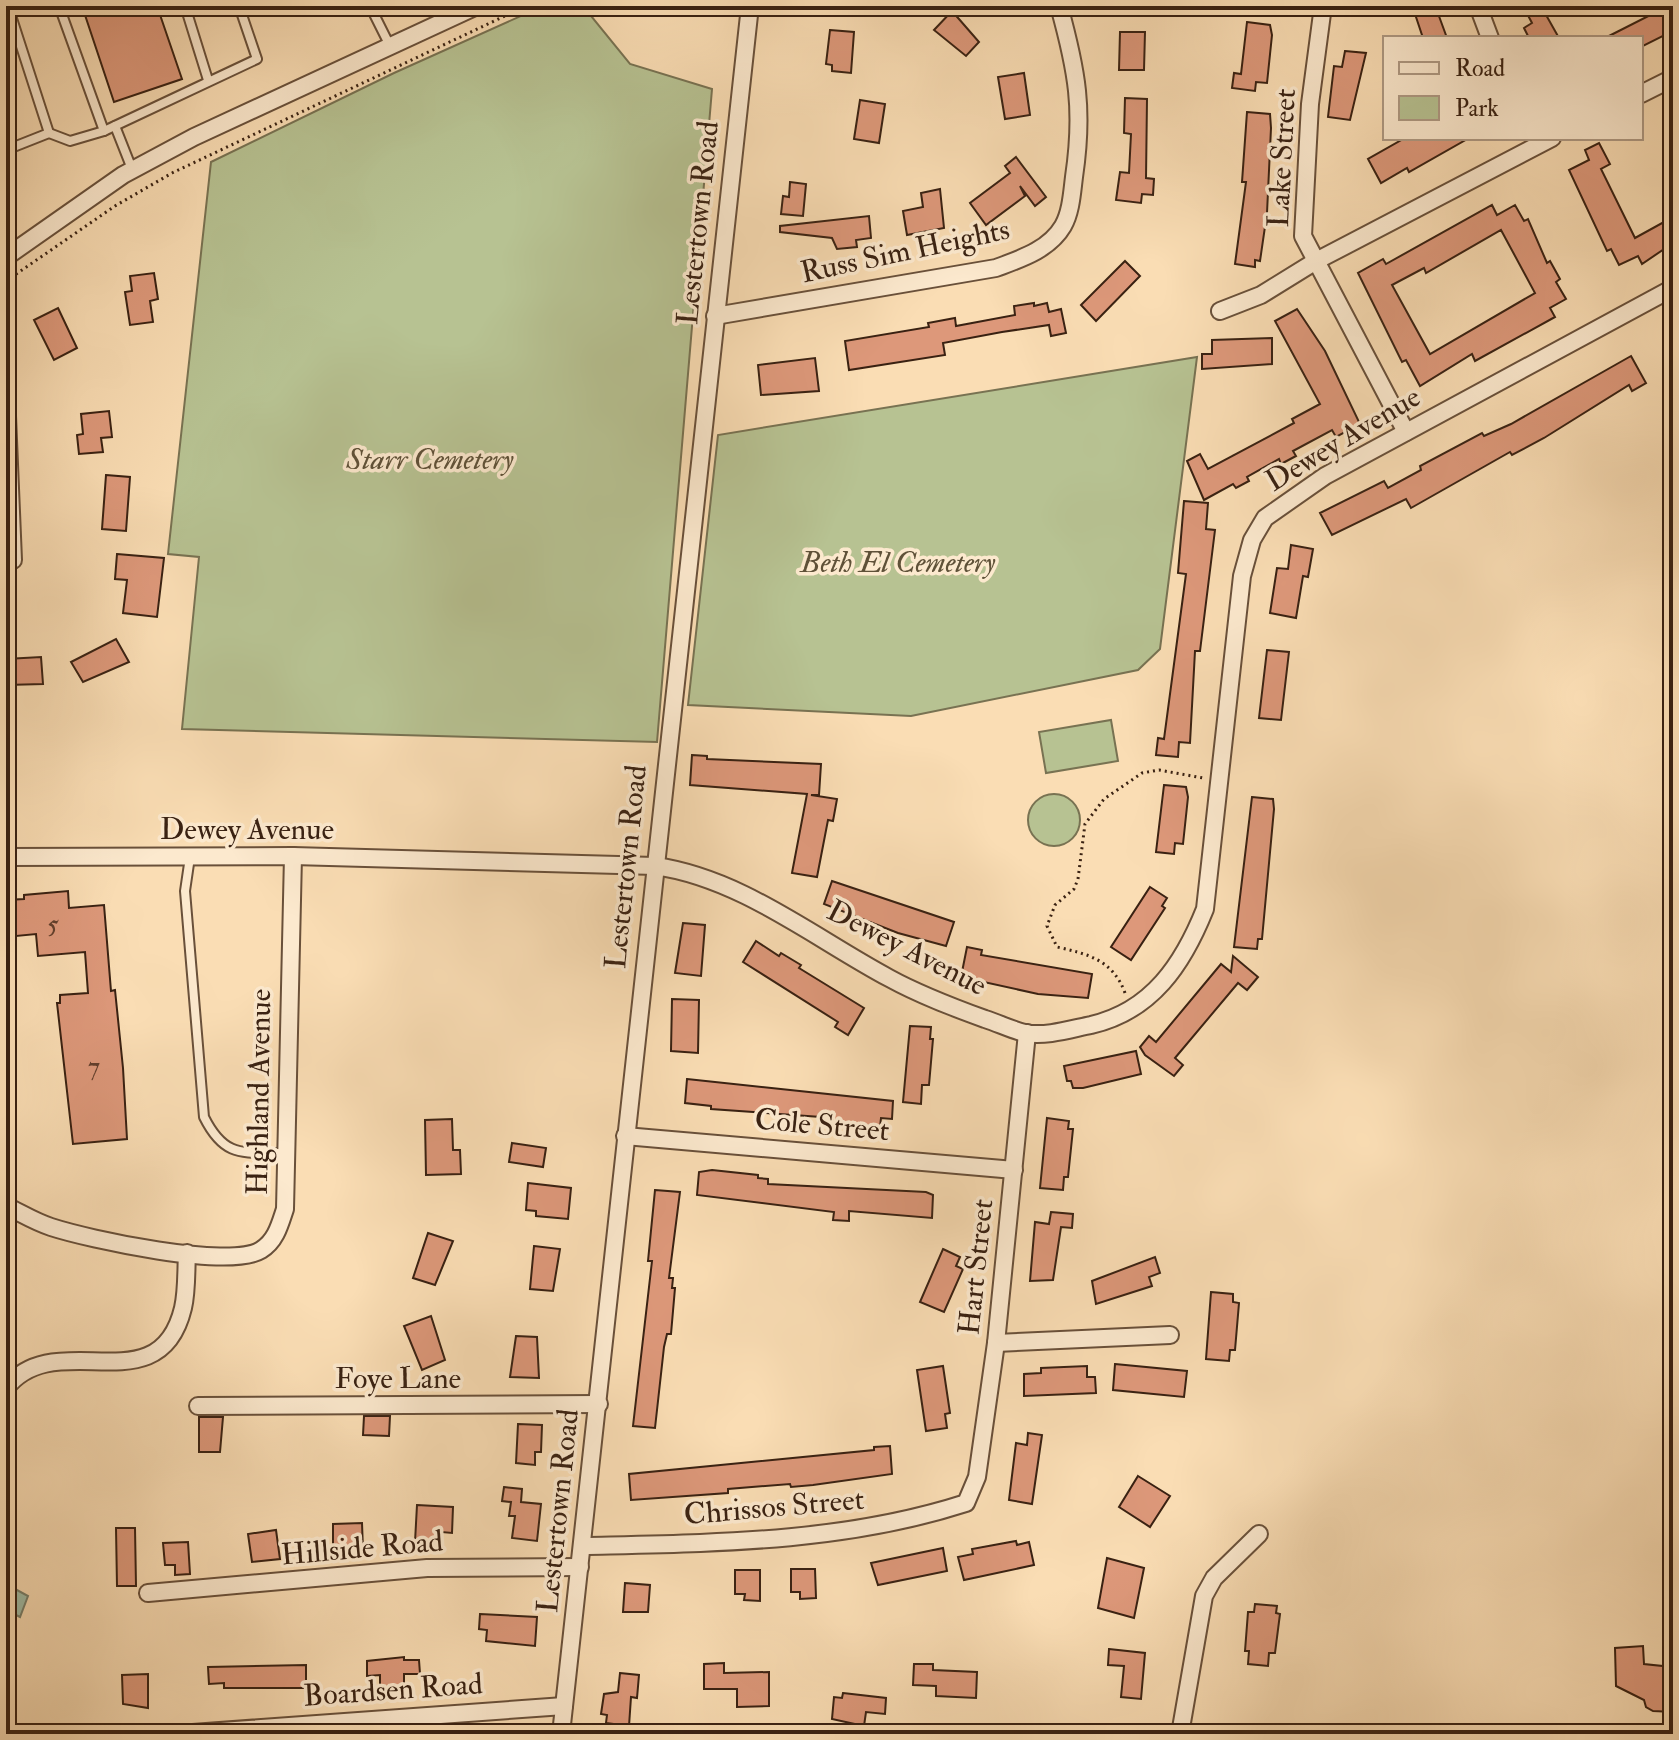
<svg xmlns="http://www.w3.org/2000/svg" width="1679" height="1740" font-family="'IM FELL Double Pica',serif">
<style>
.green{fill:#b7c292;stroke:#787252;stroke-width:2}
.water{fill:#9fbda7;stroke:#767f6b;stroke-width:2}
.building{fill:#dd987a;stroke:#392112;stroke-width:2;fill-rule:evenodd}
.lines{fill:none;stroke-linecap:round;stroke-linejoin:round}
.lane-casing{stroke:#69503a;stroke-width:12}
.street-casing{stroke:#69503a;stroke-width:20}
.path{stroke:#392112;stroke-width:3;stroke-dasharray:2 4;stroke-linecap:butt}
.lane{stroke:#fce9ce;stroke-width:8}
.street{stroke:#fce9ce;stroke-width:16}
.labels{text-anchor:middle;dominant-baseline:central;stroke-width:7;stroke-linejoin:round;paint-order:stroke}
.number-label{font-size:26px;fill:#623f2c}
.street-label{font-size:30px;fill:#392112;stroke:#fce9ce}
.park-label{font-size:30px;font-style:italic;fill:#5f5138;stroke:#fce9ce}
</style>
<rect width="100%" height="100%" fill="#faddb4"/>
<filter id="stains"><feTurbulence type="fractalNoise" baseFrequency=".0025" numOctaves="4"/><feColorMatrix values="0 0 0 0 .2 0 0 0 0 .09 0 0 0 0 .02 0 0 0 .5 -.17"/></filter>
<radialGradient id="worn" r=".72"><stop offset=".6" stop-color="#630" stop-opacity="0"/><stop offset="1" stop-color="#630" stop-opacity=".3"/></radialGradient>
<!-- green -->
<g class="green">
<path d="M543,6H583L630,64L712,89L657,742L182,729L199,557L168,554L211,162L394,73Z"/>
<path d="M1197,357L1160,649L1138,670L911,716L688,705L718,435Z"/>
<path d="M1111,720L1118,761L1046,773L1039,732Z"/>
<circle cx="1054" cy="820" r="26"/>
</g>
<!-- water -->
<path class="water" d="M6,1584L28,1596L20,1617L6,1610Z"/>
<!-- building -->
<g class="building">
<path d="M82,6H157L182,79L114,102Z"/>
<path d="M1523,6H1541L1559,38H1529L1524,28L1532,23Z"/>
<path d="M1668,6H1673V31L1641,47V38H1605Z"/>
<path d="M1436,8L1447,38H1423L1415,14Z"/>
<path d="M952,11L979,42L966,56L934,30Z"/>
<path d="M1247,22L1270,25L1272,35L1267,83L1256,82L1255,91L1232,88L1234,73L1241,74Z"/>
<path d="M830,30L854,32L851,73L832,71V65L826,64Z"/>
<path d="M1120,32H1145L1144,70H1119Z"/>
<path d="M1345,51L1366,53L1350,120L1328,117L1334,66L1342,67Z"/>
<path d="M1024,73L1030,115L1005,119L998,77Z"/>
<path d="M1125,98L1147,99L1146,178L1154,179L1153,195L1142,194L1141,203L1116,200L1120,172L1129,173L1131,134L1124,133Z"/>
<path d="M860,100L885,104L879,143L854,139Z"/>
<path d="M1247,112L1270,114L1271,128L1267,213L1260,261L1255,260V267L1235,264L1246,182H1242Z"/>
<path d="M1405,138H1469L1409,172L1407,168L1381,183L1368,159Z"/>
<path d="M1599,143L1610,164L1601,169L1635,238L1673,217V243L1642,264L1638,256L1619,265L1611,249L1607,251L1569,170L1589,160L1585,150Z"/>
<path d="M1016,157L1046,197L1035,206L1020,186L1025,196L986,225L970,203L1010,173L1005,166Z"/>
<path d="M790,182L806,184L803,216L781,214L783,196L789,197Z"/>
<path d="M940,189L944,228L907,235L903,211L923,207L921,193Z"/>
<path d="M1492,205L1497,215L1515,205L1524,221L1528,219L1547,263L1550,261L1560,279L1556,282L1566,299L1550,308L1555,317L1475,361L1472,354L1420,386L1406,360L1402,362L1358,273L1383,259L1386,264ZM1501,230L1535,293L1430,354L1392,285L1424,268L1426,273Z"/>
<path d="M869,216L871,238L856,240L857,247L837,249L832,238L780,232V226Z"/>
<path d="M1125,261L1140,276L1096,321L1081,305Z"/>
<path d="M154,273L158,299L150,301L153,322L130,325L125,292L132,291L130,276Z"/>
<path d="M1034,303V306L1047,303L1049,312L1061,309L1066,333L1051,336L1049,325L1002,332L943,343L945,355L849,370L845,341L929,327L928,323L955,318L956,326L1015,315L1014,306Z"/>
<path d="M58,308L77,348L54,360L34,320Z"/>
<path d="M1297,309L1325,351L1360,424L1336,437L1332,430L1293,451L1296,456L1281,464L1279,459L1247,477L1249,481L1236,488L1233,484L1204,500L1187,461L1200,454L1208,469L1294,423L1292,419L1320,404L1275,321Z"/>
<path d="M1272,338V364L1202,369V354H1212V340Z"/>
<path d="M1631,356L1646,383L1632,391L1629,385L1544,438L1512,455L1510,452L1411,508L1406,499L1332,535L1320,513L1384,481L1388,488L1421,470L1420,466L1482,433L1484,436L1511,424Z"/>
<path d="M815,358L819,391L761,395L758,365Z"/>
<path d="M109,411L112,437L101,438L103,452L79,454L77,435L83,434L81,414Z"/>
<path d="M106,475L130,477L126,531L102,529Z"/>
<path d="M1184,501L1208,503L1206,529L1215,530L1200,651H1195L1190,743L1179,742L1178,757L1156,755L1158,738L1164,739L1186,574L1178,573Z"/>
<path d="M1291,545L1313,549L1308,577L1303,576L1296,618L1270,613L1277,568L1288,569Z"/>
<path d="M117,554L164,558L157,617L123,613L127,580L115,579Z"/>
<path d="M116,639L129,662L83,682L71,662Z"/>
<path d="M1267,650L1289,652L1281,720L1259,718Z"/>
<path d="M41,657L43,684L6,685V659Z"/>
<path d="M692,755L707,756V759L821,764L819,795H811L837,799L833,821L828,820L817,877L792,873L807,794L690,785Z"/>
<path d="M1164,785L1186,787L1188,797L1183,844L1175,843L1174,854L1156,852Z"/>
<path d="M1252,797L1273,799L1274,809L1262,939H1258L1257,949L1234,947Z"/>
<path d="M832,881L954,922L946,946L898,933L824,904Z"/>
<path d="M1150,887L1167,898L1162,906L1165,908L1131,960L1111,947Z"/>
<path d="M68,891L69,908L104,905L111,991L115,990L123,1068L127,1139L73,1144L57,1003H60V995L88,993L85,952L38,956L36,934L6,937V900L24,899V895Z"/>
<path d="M683,923L705,925L701,976L675,973Z"/>
<path d="M756,941L779,956L781,953L801,965L799,968L864,1008L848,1035L835,1027L838,1022L743,962Z"/>
<path d="M967,947L982,950L981,955L1092,974L1088,998L1038,994L961,977Z"/>
<path d="M1233,956L1258,977L1247,990L1238,983L1175,1058L1183,1065L1174,1076L1145,1055L1140,1047L1149,1036L1156,1042L1221,964L1231,972Z"/>
<path d="M672,999L699,1000L698,1053L671,1051Z"/>
<path d="M910,1026L931,1027L930,1039H933L929,1085H922L921,1104L903,1102Z"/>
<path d="M1136,1051L1141,1074L1083,1088H1073L1071,1081H1067L1064,1066Z"/>
<path d="M687,1079L893,1101L892,1119L881,1118L880,1127L834,1122L821,1117L711,1109V1106L685,1103Z"/>
<path d="M1047,1118L1069,1121L1068,1129H1073L1068,1177H1064L1063,1190L1040,1188Z"/>
<path d="M452,1119L453,1150H460L461,1174L426,1175L425,1120Z"/>
<path d="M512,1143L546,1148L543,1167L509,1162Z"/>
<path d="M712,1170L758,1175V1178L768,1179V1184L926,1192L933,1195L932,1218L849,1211V1221L833,1220L834,1212L697,1195L699,1172Z"/>
<path d="M528,1183L571,1188L568,1219L536,1216V1211L526,1210Z"/>
<path d="M655,1190L680,1192L669,1278H673L672,1288H675L671,1334H667L664,1347L655,1428L633,1426L652,1261H648Z"/>
<path d="M1051,1212L1073,1214L1072,1228L1061,1227L1053,1280L1030,1281L1035,1222L1049,1224Z"/>
<path d="M428,1233L453,1241L435,1285L413,1278Z"/>
<path d="M534,1246L560,1249L553,1291L530,1289Z"/>
<path d="M943,1249L960,1257L956,1266L963,1269L944,1312L920,1302Z"/>
<path d="M1155,1257L1160,1273L1149,1277L1152,1286L1096,1304L1092,1281Z"/>
<path d="M1211,1292L1233,1294V1302L1239,1303L1235,1350H1230L1229,1361L1206,1359Z"/>
<path d="M431,1316L445,1360L422,1370L404,1326Z"/>
<path d="M516,1336L537,1337L539,1378L510,1377Z"/>
<path d="M1115,1364L1187,1371L1184,1397L1113,1390Z"/>
<path d="M943,1366L950,1413L945,1414L947,1428L926,1431L917,1370Z"/>
<path d="M1087,1366V1377H1095L1096,1393L1024,1396V1374L1041,1373V1368Z"/>
<path d="M364,1416H390L389,1436L363,1435Z"/>
<path d="M199,1417H223L220,1452H199Z"/>
<path d="M518,1424L542,1425L541,1452H535V1465L516,1463Z"/>
<path d="M1028,1433L1042,1435L1032,1504L1009,1500L1016,1443L1027,1445Z"/>
<path d="M890,1446L892,1474L813,1485L791,1487L790,1484L728,1489V1493L631,1500L629,1474L874,1450V1447Z"/>
<path d="M1138,1476L1170,1496L1150,1527L1119,1507Z"/>
<path d="M504,1487L522,1489L521,1502L541,1504L537,1541L512,1538L515,1516H509L511,1502L502,1501Z"/>
<path d="M417,1505L453,1507L452,1533L442,1532L441,1543L415,1542Z"/>
<path d="M362,1523L363,1550H333V1524Z"/>
<path d="M116,1528H135L136,1586H117Z"/>
<path d="M276,1530L280,1559L252,1562L248,1534Z"/>
<path d="M1016,1541L1017,1545L1029,1542L1034,1565L964,1580L958,1557L973,1554L972,1549Z"/>
<path d="M188,1542L190,1574L175,1575V1565H165L163,1543Z"/>
<path d="M943,1548L947,1571L878,1585L871,1563Z"/>
<path d="M1107,1558L1144,1568L1134,1618L1098,1608Z"/>
<path d="M791,1569H815L816,1598L800,1599V1592H791Z"/>
<path d="M735,1570H760V1601L744,1600L745,1594H735Z"/>
<path d="M625,1583L650,1585L648,1612H623Z"/>
<path d="M1255,1604L1277,1606L1276,1613L1280,1614L1275,1653H1269L1268,1666L1248,1664L1249,1651H1245L1248,1612H1254Z"/>
<path d="M480,1614L537,1617L535,1646L486,1641L487,1630L479,1629Z"/>
<path d="M1643,1646L1644,1664L1672,1667L1673,1712L1653,1711L1646,1707L1644,1700L1616,1686L1615,1648Z"/>
<path d="M1109,1649L1145,1653L1141,1699L1121,1697L1124,1666L1108,1665Z"/>
<path d="M404,1657V1660H419L420,1674H404V1686L380,1687V1675L367,1676V1661Z"/>
<path d="M724,1663V1673L769,1672V1706L737,1707V1689H704V1664Z"/>
<path d="M914,1664H933V1670L977,1672L976,1698L936,1696V1686L913,1685Z"/>
<path d="M306,1665V1688H224V1683L209,1684L208,1667Z"/>
<path d="M620,1673L639,1675L637,1698L631,1697L629,1726L606,1723L607,1715L601,1714L604,1694L618,1692Z"/>
<path d="M148,1674V1708L123,1704L122,1675Z"/>
<path d="M843,1693L886,1698L885,1714L866,1712L864,1726L832,1719L834,1697L842,1698Z"/>
</g>
<g class="lines">
<defs>
<g id="lane">
<path d="M59,6L104,131L257,59L239,6"/>
<path d="M185,6L208,80"/>
<path d="M371,8L390,46"/>
<path d="M6,124L13,147"/>
<path d="M115,126L132,169"/>
<path d="M49,133L70,141L104,131"/>
<path d="M6,150L49,133L8,6"/>
<path d="M190,857L185,891L204,1117C225,1159 243,1152 286,1153"/>
</g>
<g id="street">
<path d="M1323,6L1310,104L1303,236L1406,432"/>
<path d="M1478,6L1490,38"/>
<path d="M1641,94L1673,78"/>
<path d="M6,257L123,175L194,137L477,6"/>
<path d="M1220,311L1261,295L1316,261L1552,138"/>
<path d="M715,316L996,268C1020,259 1049,250 1063,226C1071,212 1072,193 1074,177C1084,110 1077,71 1059,6"/>
<path d="M6,392L13,560"/>
<path d="M6,857L293,856L655,866C741,878 814,938 889,978C920,995 952,1007 985,1019C998,1023 1012,1030 1025,1033C1046,1037 1071,1029 1091,1025C1152,1011 1183,964 1205,909L1242,576L1252,540L1265,518L1325,476L1673,288"/>
<path d="M625,1136L1014,1170"/>
<path d="M6,1206C21,1213 35,1222 51,1227C88,1239 229,1270 261,1250C276,1241 280,1224 285,1209L293,856"/>
<path d="M996,1343L1170,1335"/>
<path d="M6,1388C56,1324 159,1408 183,1308C187,1291 186,1271 187,1253"/>
<path d="M198,1406L599,1404"/>
<path d="M583,1546C712,1543 842,1543 966,1503L977,1477L996,1343L1027,1033"/>
<path d="M148,1593L427,1568L580,1567"/>
<path d="M179,1734L564,1706"/>
<path d="M561,1734L750,6"/>
<path d="M1180,1734L1204,1596L1214,1578L1259,1534"/>
</g>
</defs>
<!-- lane casing -->
<use href="#lane" class="lane-casing"/>
<!-- street casing -->
<use href="#street" class="street-casing"/>
<!-- path -->
<g class="path">
<path d="M6,281L115,206L172,173L526,6"/>
<path d="M1125,993C1113,960 1088,954 1057,947L1047,926L1055,905L1074,889L1078,879L1085,824L1104,799L1142,773L1159,770L1203,778"/>
</g>
<!-- lane -->
<use href="#lane" class="lane"/>
<!-- street -->
<use href="#street" class="street"/>
</g>
<g class="labels">
<!-- number labels -->
<g class="number-label">
<text x="53" y="925">5</text>
<text x="94" y="1067">7</text>
</g>
<!-- street labels -->
<g class="street-label">
<text transform="translate(1282 158) rotate(-87)">Lake Street</text>
<text transform="translate(698 223) rotate(-84)">Lestertown Road</text>
<text transform="translate(905 251) rotate(-12)">Russ Sim Heights</text>
<text transform="translate(1343 439) rotate(-31)">Dewey Avenue</text>
<text x="247" y="829">Dewey Avenue</text>
<text transform="translate(626 867) rotate(-84)">Lestertown Road</text>
<text transform="translate(907 948) rotate(27)">Dewey Avenue</text>
<text transform="translate(259 1092) rotate(-89)">Highland Avenue</text>
<text transform="translate(822 1125) rotate(5)">Cole Street</text>
<text transform="translate(976 1267) rotate(-84)">Hart Street</text>
<text x="398" y="1378">Foye Lane</text>
<text transform="translate(774 1507) rotate(-5)">Chrissos Street</text>
<text transform="translate(558 1511) rotate(-84)">Lestertown Road</text>
<text transform="translate(362 1548) rotate(-5)">Hillside Road</text>
<text transform="translate(393 1690) rotate(-4)">Boardsen Road</text>
</g>
<!-- park labels -->
<g class="park-label">
<text x="430" y="459">Starr Cemetery</text>
<text x="898" y="562">Beth El Cemetery</text>
</g>
</g>
<!-- margin -->
<rect width="1679" height="1740" fill="none" stroke="#faddb4" stroke-width="32"/>
<rect x="8" y="8" width="1663" height="1724" fill="none" stroke="#392112" stroke-width="4"/>
<rect x="16" y="16" width="1647" height="1708" fill="none" stroke="#392112" stroke-width="2"/>
<!-- legend -->
<rect x="1383" y="36" width="260" height="104" fill="#fce9ce" stroke="#ae9983" stroke-width="2"/>
<rect x="1399" y="62" width="40" height="12" fill="#fce9ce" stroke="#ae9983" stroke-width="2"/>
<text x="1455" y="76" font-size="24" fill="#392112">Road</text>
<rect x="1399" y="96" width="40" height="24" fill="#b7c292" stroke="#ae9983" stroke-width="2"/>
<text x="1455" y="116" font-size="24" fill="#392112">Park</text>
<rect width="100%" height="100%" filter="url(#stains)"/>
<rect width="100%" height="100%" fill="url(#worn)"/>
</svg>
